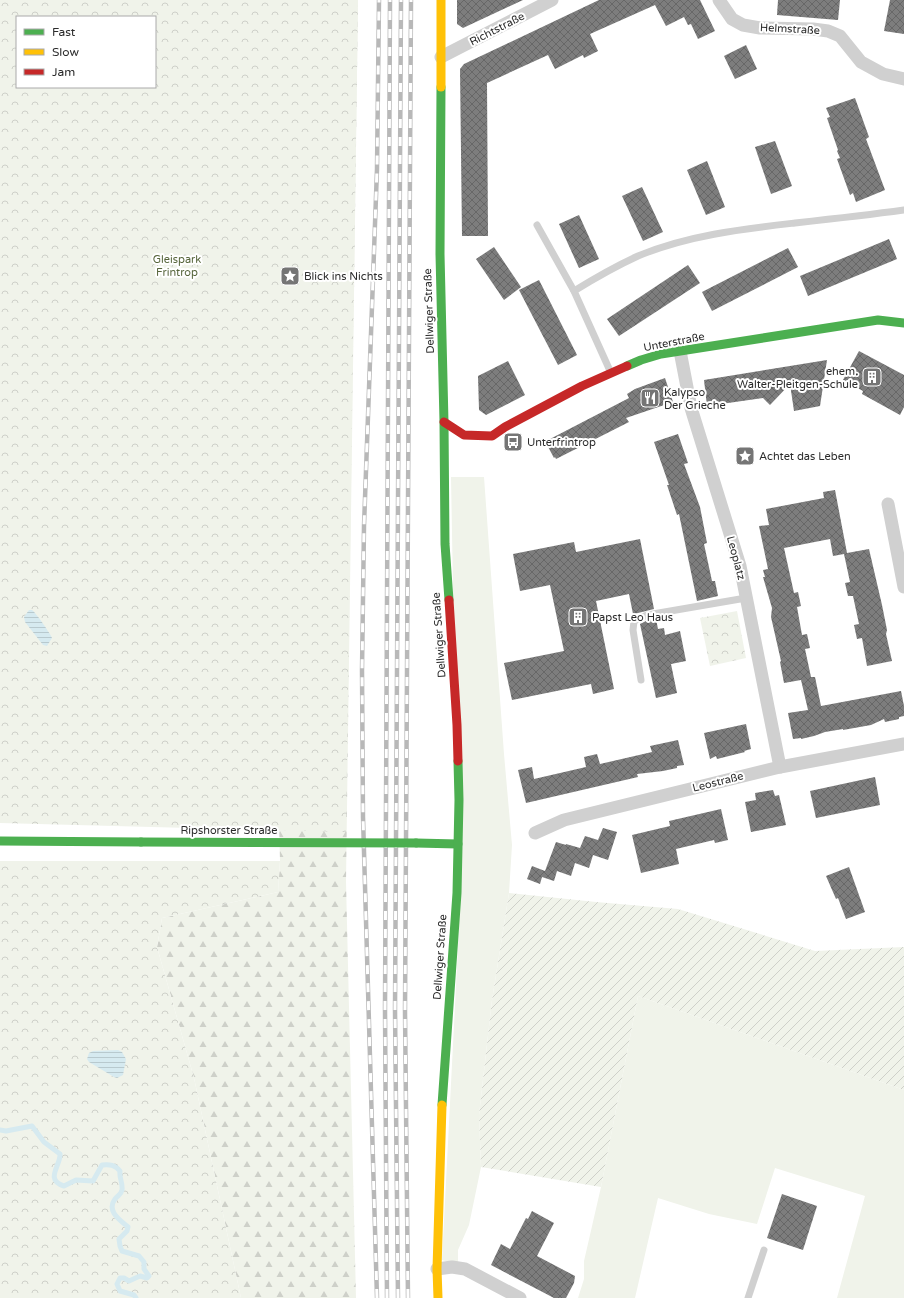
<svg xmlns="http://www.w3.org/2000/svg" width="904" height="1298" font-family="'Varela Round',sans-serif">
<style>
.grass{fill:#f0f3ea}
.forest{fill:url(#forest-firs)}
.park{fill:url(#park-crowns);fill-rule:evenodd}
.garden{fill:url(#garden-furrows)}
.water{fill:url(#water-rules)}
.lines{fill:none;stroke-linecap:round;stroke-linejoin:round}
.stream{stroke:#d6eaf0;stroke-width:5}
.building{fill:url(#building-cross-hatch)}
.lane{stroke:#d0d0d0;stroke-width:7}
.street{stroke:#d0d0d0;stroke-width:13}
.fast{stroke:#4caf50;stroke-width:9}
.slow{stroke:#ffc107;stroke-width:9}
.jam{stroke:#c62828;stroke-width:9}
.rail-casing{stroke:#b8b8b8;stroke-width:4.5}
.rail{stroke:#fff;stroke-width:3;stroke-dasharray:9;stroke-linecap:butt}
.fast-bridge{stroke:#4caf50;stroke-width:9}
.labels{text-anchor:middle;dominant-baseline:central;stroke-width:4;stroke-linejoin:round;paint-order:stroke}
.street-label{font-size:11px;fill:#2b2b2b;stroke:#fff}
.park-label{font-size:11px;fill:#56653b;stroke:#fff}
.poi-label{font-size:11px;fill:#2b2b2b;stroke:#fff;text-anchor:start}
</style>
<defs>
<pattern id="forest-firs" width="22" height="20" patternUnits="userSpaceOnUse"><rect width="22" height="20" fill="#f0f3ea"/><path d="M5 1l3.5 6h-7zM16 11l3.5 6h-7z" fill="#ced0c9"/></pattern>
<pattern id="park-crowns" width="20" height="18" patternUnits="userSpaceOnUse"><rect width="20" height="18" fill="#f0f3ea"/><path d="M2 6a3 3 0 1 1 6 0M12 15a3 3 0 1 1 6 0" fill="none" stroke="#ced0c9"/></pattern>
<pattern id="garden-furrows" width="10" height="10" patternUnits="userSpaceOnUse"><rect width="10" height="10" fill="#f0f3ea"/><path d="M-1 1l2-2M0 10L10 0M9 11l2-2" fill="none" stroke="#ced0c9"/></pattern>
<pattern id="water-rules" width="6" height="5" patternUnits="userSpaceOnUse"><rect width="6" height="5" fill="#d6eaf0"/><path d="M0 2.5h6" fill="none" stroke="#b8c9ce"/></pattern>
<pattern id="building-cross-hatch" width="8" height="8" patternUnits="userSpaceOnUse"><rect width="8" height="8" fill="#7d7d7d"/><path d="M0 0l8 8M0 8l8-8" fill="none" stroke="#676767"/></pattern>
</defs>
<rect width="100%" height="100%" fill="#fff"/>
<!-- grass -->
<g class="grass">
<path d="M451,477H484L504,754L512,845L509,893L492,1000L479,1115L481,1167L469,1225L458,1250V1265L442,1260L459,927Z"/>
<path d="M638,996L904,1090V1298H837L865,1196L775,1168L757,1224L709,1214L658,1198L635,1298H578L584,1279V1261L601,1187Z"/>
</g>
<!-- forest -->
<path class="forest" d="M358,0L346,882L356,1298H241L194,1078L157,947L162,918L278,892L280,861L279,823Z"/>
<!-- park -->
<g class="park">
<path d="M0,0H358L346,832L0,823ZM17,17H155V87H17Z"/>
<path d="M737,611L746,658L710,666L700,618Z"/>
<path d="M0,861H280L278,892L162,918L157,947L194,1078L241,1298H0Z"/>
</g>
<!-- garden -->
<path class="garden" d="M509,893L596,902L678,909L815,951L904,947V1090L638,996L601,1187L481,1167L479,1115L492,1000Z"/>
<!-- water -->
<g class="water">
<path d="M29,610H32C36,613 50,633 52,638L47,646L43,645L25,622L24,617Z"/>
<path d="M118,1050L122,1052L126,1059L123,1075L117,1078L114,1077L89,1062L87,1059L89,1053L93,1051Z"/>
</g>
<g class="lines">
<!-- stream -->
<path class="stream" d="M0,1130L6,1131L32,1126L44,1142L60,1154C61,1165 44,1180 64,1186L76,1180L93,1181L102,1165C110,1164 115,1165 120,1171C119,1178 123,1183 122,1190C121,1195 118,1195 115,1199C106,1211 120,1220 128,1227L127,1231L119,1239L120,1246L122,1251L139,1256L144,1262V1269L149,1276L147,1278L140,1276L129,1281L124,1278H120L117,1284L120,1291L134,1295L136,1298"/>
</g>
<!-- building -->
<g class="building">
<path d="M457,0H523L463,28L457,24Z"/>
<path d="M599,0H700L715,31L698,39L691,24L688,25L684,17L666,26L655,5L590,34L598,51L584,58L583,55L555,69L548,55L487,83L488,236H462L460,69L464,64Z"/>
<path d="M778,0H840L838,20L777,15Z"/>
<path d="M890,0H904V34L884,31Z"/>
<path d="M746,45L757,69L735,79L724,56Z"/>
<path d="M855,98L869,137L866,139L885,190L856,202L853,193L850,195L837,159L840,158L837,151L838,150L827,118L830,117L826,108Z"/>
<path d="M775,141L792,186L771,194L755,147Z"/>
<path d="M707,161L725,207L706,215L687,170Z"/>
<path d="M642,187L663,232L643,241L622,196Z"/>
<path d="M579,215L599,259L579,268L559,224Z"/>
<path d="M889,239L897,259L808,296L800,276Z"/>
<path d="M494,247L521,287L504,300L476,259Z"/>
<path d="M788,248L798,267L712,311L702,292Z"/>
<path d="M688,265L700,283L619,336L607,319Z"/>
<path d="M539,280L577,355L558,365L519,290Z"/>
<path d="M859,351L904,375V407L900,415L862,394L863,391L843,380Z"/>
<path d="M827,360L820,406L794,411L790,384L770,405L763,398L707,406L704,380Z"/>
<path d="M508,361L525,395L486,415L479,410L478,376Z"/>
<path d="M665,378L673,402L626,418L629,422L556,459L555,457L554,458L546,443L551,441L550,439L629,398L627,394L635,389Z"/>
<path d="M678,434L688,463L684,464L700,507L707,543L704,544L712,581H715L718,596L697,601L679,514L677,515L667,485H669L654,442Z"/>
<path d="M835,490L847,553L869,549L882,605L887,630L886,634L892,661L867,666L862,638L857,639L854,625L859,624L853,596H848L845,583L850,582L844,554L833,556L830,539L784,548L794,593L798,592L801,606L797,607L802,635L807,634L810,648L805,649L811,677H815L821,706L901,691L904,706V716L899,717V719L885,722L884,719L871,725L843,730V729L825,732L814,736L801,739V738L793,739L788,713L808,710L801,680L784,683L780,662L781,661L771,617L772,608L763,577H765L763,570L768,569L759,526L769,525L766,509L824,498L823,492Z"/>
<path d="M640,539L654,609L638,613L633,614L629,594L596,601L614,689L593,694L591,684L512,700L504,663L564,651L550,585L520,591L513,554L574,542L576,552Z"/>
<path d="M656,619L658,629L664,628L665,635L680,631L686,661L671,664L677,693L656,698L640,624L648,620Z"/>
<path d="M746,724L751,749L744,751L745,752L717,759L716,756L710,759L704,733Z"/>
<path d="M678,740L684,765L677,766V768L663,771L637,774L638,777L526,803L518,770L532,767L534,779L586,767L584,757L597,754L600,764L652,752L650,746Z"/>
<path d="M875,777L880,805L816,818L810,791Z"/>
<path d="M773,790L775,796L779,795L786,825L751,832L745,802L756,800L755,793Z"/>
<path d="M721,809L728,840L715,843L714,840L676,849L679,864L641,873L632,835L670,826L669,821Z"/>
<path d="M603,828L617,832L608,860L593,855L589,868L575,863L571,876L557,871L554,881L542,877L540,884L527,879L532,866L545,871L556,842L566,845L558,868L566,844L580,848L585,836L598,840Z"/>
<path d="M849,867L865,912L846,919L838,898L836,899L826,876Z"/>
<path d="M782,1194L817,1206L803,1250L767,1238Z"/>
<path d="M532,1211L554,1223L537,1256L575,1276L574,1283L566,1298H554L491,1265L501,1244L510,1249L526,1218L528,1219Z"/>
</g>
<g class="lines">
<!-- lane -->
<g class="lane">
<path d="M537,225L574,291L611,373"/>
<path d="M574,291C595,278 616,266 638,256C688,235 743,229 795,223C832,219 868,215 904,210"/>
<path d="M641,680L633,630L634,621L647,615L746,598"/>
<path d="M748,1298L764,1250"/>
</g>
<!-- street -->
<g class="street">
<path d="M719,0L732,19L743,25L760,28L813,29L828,31L840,36L861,62L883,74L904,79"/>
<path d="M441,57L552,0"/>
<path d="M680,351L691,408L740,566L780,767"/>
<path d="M888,504L904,587"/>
<path d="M535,833L564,820L780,767L904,744"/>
<path d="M437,1269L452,1267L465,1269L520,1298"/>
</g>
<!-- fast -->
<g class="fast">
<path d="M441,87L440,254L444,422L445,544L449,600"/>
<path d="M627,366L641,360L661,354L878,320L904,323"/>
<path d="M0,841L141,842"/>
<path d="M416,843L458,844"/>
<path d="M442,1105L457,893L459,800L458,761"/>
</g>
<!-- slow -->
<g class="slow">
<path d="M441,87V0"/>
<path d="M438,1298L437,1269L442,1105"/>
</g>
<!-- jam -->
<g class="jam">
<path d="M444,422L464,435L492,436L505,427L582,386L627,366"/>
<path d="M449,600L457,725L458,761"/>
</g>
<defs>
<g id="rail">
<path d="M377,1298L363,817L362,670L364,526L377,169L379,0"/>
<path d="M387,1298L385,1009L390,0"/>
<path d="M398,1298L395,1009L401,0"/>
<path d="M408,1298L405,1011L411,0"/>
</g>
</defs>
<!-- rail casing -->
<use href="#rail" class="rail-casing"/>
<!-- rail -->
<use href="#rail" class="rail"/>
<!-- fast-bridge -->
<path class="fast-bridge" d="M141,842L416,843"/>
</g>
<!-- icons -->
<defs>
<symbol id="sight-square" viewBox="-11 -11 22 22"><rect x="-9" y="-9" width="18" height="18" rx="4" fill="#757575" stroke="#fff"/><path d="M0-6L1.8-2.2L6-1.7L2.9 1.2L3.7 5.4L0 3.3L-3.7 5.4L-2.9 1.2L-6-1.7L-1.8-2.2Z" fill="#fff"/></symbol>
<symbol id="building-square" viewBox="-11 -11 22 22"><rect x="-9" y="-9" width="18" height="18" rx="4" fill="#757575" stroke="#fff"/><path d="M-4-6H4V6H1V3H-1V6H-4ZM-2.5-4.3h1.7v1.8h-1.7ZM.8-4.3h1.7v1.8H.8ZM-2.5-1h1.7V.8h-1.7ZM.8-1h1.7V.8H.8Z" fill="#fff"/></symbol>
<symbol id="restaurant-square" viewBox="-11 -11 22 22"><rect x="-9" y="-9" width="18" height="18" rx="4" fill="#757575" stroke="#fff"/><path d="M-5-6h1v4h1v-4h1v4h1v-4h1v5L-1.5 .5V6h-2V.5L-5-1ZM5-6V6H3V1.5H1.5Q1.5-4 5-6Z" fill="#fff"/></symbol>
<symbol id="bus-square" viewBox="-11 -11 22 22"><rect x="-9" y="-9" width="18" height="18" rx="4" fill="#757575" stroke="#fff"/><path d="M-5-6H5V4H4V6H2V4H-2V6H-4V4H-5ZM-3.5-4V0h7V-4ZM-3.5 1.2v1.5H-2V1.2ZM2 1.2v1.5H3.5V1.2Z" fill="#fff"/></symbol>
</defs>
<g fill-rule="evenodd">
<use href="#sight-square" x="279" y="265" width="22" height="22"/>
<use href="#building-square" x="861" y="366" width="22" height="22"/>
<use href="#restaurant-square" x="639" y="387" width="22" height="22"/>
<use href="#bus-square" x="502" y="431" width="22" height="22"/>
<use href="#sight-square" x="734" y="445" width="22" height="22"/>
<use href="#building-square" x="567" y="606" width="22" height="22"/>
</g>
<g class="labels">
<!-- street labels -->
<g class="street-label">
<text transform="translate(497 29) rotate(-27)">Richtstraße</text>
<text transform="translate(790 29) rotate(3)">Helmstraße</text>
<text transform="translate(429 311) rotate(-92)">Dellwiger Straße</text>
<text transform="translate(674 342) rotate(-11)">Unterstraße</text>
<text transform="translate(736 558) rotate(75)">Leoplatz</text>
<text transform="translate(439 635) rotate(-94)">Dellwiger Straße</text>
<text transform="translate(718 782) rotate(-14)">Leostraße</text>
<text x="229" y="830">Ripshorster Straße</text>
<text transform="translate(440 957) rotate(-86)">Dellwiger Straße</text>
</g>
<!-- park labels -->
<g class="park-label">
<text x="177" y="259">Gleispark<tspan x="177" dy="13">Frintrop</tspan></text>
</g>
<!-- poi labels -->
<g class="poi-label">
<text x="304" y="276">Blick ins Nichts</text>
<text x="858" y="371" text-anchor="end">ehem.<tspan x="858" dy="13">Walter-Pleitgen-Schule</tspan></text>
<text x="664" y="392">Kalypso<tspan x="664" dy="13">Der Grieche</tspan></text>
<text x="527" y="442">Unterfrintrop</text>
<text x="759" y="456">Achtet das Leben</text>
<text x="592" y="617">Papst Leo Haus</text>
</g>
</g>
<!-- legend -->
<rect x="16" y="16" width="140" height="72" fill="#ffffff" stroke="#aaaaaa"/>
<rect x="24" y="29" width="20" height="6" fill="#4caf50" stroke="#aaaaaa"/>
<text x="52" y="36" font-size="12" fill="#2b2b2b">Fast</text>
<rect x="24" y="49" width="20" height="6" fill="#ffc107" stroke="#aaaaaa"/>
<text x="52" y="56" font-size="12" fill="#2b2b2b">Slow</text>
<rect x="24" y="69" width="20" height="6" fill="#c62828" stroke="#aaaaaa"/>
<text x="52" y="76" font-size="12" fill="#2b2b2b">Jam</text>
</svg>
